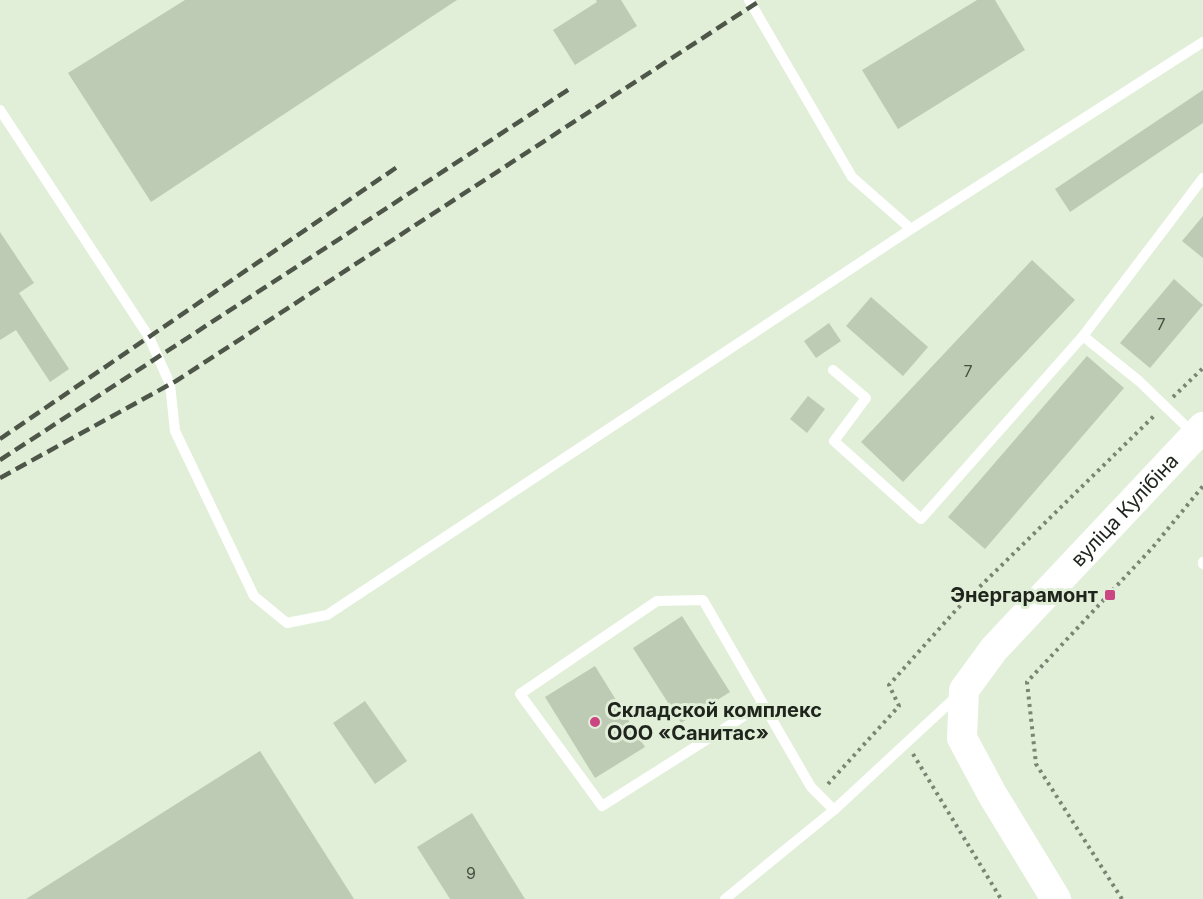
<svg xmlns="http://www.w3.org/2000/svg" width="1203" height="899" font-family="Inter,sans-serif">
<style>
.building{fill:#becbb4}
.lines{fill:none;stroke-linecap:round;stroke-linejoin:round}
.path{stroke:#7a8374;stroke-width:4;stroke-dasharray:3 4.5;stroke-linecap:butt}
.service{stroke:#fff;stroke-width:10}
.secondary{stroke:#fff;stroke-width:30}
.rail{stroke:#4e5549;stroke-width:4.5;stroke-dasharray:12 6;stroke-linecap:butt}
.poi-dot{fill:#cc4583;stroke:#e1efd8;stroke-width:2}
.labels{text-anchor:middle;dominant-baseline:central;stroke-width:6;stroke-linejoin:round;paint-order:stroke}
.number-label{font-size:16px;fill:#474e42}
.street-label{font-size:20px;fill:#1f241c;stroke:#e1efd8}
.poi-label{font-size:20px;font-weight:bold;fill:#1f241c;stroke:#e1efd8;text-anchor:end}
</style>
<rect width="100%" height="100%" fill="#e1efd8"/>
<!-- building -->
<g class="building">
<path d="M185,0H457L151,202L68,73Z"/>
<path d="M596,0H621L637,26L575,65L553,30L597,2Z"/>
<path d="M977,0H995L1025,50L898,129L862,70Z"/>
<path d="M1203,90V123L1070,212L1055,189Z"/>
<path d="M1203,216V258L1182,241Z"/>
<path d="M0,232L34,283L19,293L69,369L50,382L16,330L0,340Z"/>
<path d="M1032,260L1075,300L903,482L861,442Z"/>
<path d="M1174,279L1203,305L1150,368L1120,343Z"/>
<path d="M871,297L928,347L903,376L846,326Z"/>
<path d="M829,323L841,341L816,358L804,341Z"/>
<path d="M1087,356L1124,388L985,549L948,517Z"/>
<path d="M808,396L825,409L807,433L790,419Z"/>
<path d="M682,616L730,692L681,723L633,648Z"/>
<path d="M595,666L645,747L595,778L545,697Z"/>
<path d="M365,701L407,761L375,784L333,723Z"/>
<path d="M260,751L354,899H26Z"/>
<path d="M472,813L525,899H450L417,847Z"/>
</g>
<g class="lines">
<!-- path -->
<g class="path">
<path d="M1173,397L1203,368"/>
<path d="M913,754L1001,899"/>
<path d="M828,784L899,706L889,685L956,610L1155,415"/>
<path d="M1122,899L1036,764L1027,682L1153,547L1203,486"/>
</g>
<!-- service -->
<g class="service">
<path d="M749,0L852,177L911,229"/>
<path d="M0,110L149,337L170,384L175,431L254,596L287,623L327,615L911,229L1203,42"/>
<path d="M833,370L866,398L834,441L921,519L1083,336"/>
<path d="M1195,435L1139,381L1083,336L1203,178"/>
<path d="M1203,562V564"/>
<path d="M763,704L602,806L520,694L657,601L703,600L811,787L834,810"/>
<path d="M725,899L834,810L957,696"/>
</g>
<!-- secondary -->
<path class="secondary" id="s1" d="M1056,899L992,794L962,738L964,690L994,649L1203,427"/>
<!-- rail -->
<g class="rail">
<path d="M0,439L400,165"/>
<path d="M0,460L571,88"/>
<path d="M0,478L176,381L761,0"/>
</g>
</g>
<!-- markers -->
<g class="poi-dot">
<rect x="1104" y="589" width="12" height="12" rx="3"/>
<circle cx="595" cy="722" r="6"/>
</g>
<g class="labels">
<!-- number labels -->
<g class="number-label">
<text x="1161" y="324">7</text>
<text x="968" y="371">7</text>
<text x="471" y="873">9</text>
</g>
<!-- street labels -->
<g class="street-label">
<text stroke="none"><textPath href="#s1" startOffset="476">вуліца Кулібіна</textPath></text>
</g>
<!-- poi labels -->
<g class="poi-label">
<text x="1098" y="595">Энергарамонт</text>
<text x="607" y="710" text-anchor="start">Складской комплекс<tspan x="607" dy="23">ООО «Санитас»</tspan></text>
</g>
</g>
</svg>
